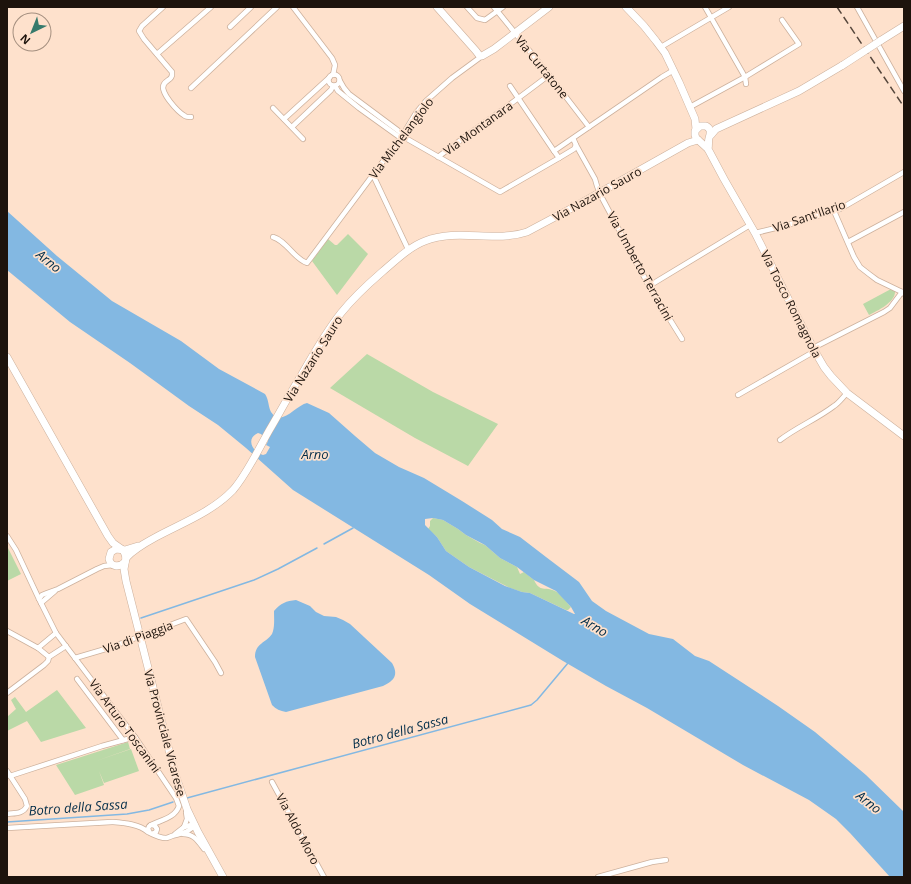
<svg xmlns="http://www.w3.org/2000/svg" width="911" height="884" font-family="'Open Sans',sans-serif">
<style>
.green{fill:#bad9a7}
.water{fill:#83b8e2;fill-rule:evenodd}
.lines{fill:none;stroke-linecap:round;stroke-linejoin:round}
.stream{stroke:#83b8e2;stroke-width:1.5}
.minor-casing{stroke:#cdb19d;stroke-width:6}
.secondary-casing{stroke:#cdb19d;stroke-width:8}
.primary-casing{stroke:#cdb19d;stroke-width:8}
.minor{stroke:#fff;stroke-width:4.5}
.secondary{stroke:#fff;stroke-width:7}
.primary{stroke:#fff;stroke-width:7}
.rail{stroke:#56473c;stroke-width:1.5;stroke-dasharray:8 4;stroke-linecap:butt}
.primary-bridge-casing{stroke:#cdb19d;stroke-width:8;stroke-linecap:butt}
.primary-bridge{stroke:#fff;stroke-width:7}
.labels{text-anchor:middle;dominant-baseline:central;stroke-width:3.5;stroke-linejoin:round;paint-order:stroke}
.street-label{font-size:12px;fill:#1d130c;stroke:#fee1cc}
.water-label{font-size:13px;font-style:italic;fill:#022d49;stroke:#fee1cc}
</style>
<rect width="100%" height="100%" fill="#fee1cc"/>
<!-- green -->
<g class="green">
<path d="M348,234L368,254L337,295L312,261L328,239L335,245H337Z"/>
<path d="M891,289L895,291C896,302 877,311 869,315L863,304Z"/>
<path d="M367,354L433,392L498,424L468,466L415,438L330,388Z"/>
<path d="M433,518L443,520L458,529L466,535L480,543L485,545L500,558L517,567L520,574L524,572L534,580C540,593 545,586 555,591C561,594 566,602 571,607L568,610H566L530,593L522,592L510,588L469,567L446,551L437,537L428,529L430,526V521Z"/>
<path d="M7,546L21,574L7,581Z"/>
<path d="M57,690L86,728L41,742L27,721L7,731V717L16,709L11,700L15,697L26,712Z"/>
<path d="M128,742L130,749L96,761L131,749L139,771L104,783L99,771L104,785L75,795L56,765Z"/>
</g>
<!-- water -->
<g class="water">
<path d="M7,211L57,256L112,301L181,341L219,369L265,394C269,400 268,406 271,412C281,428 296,405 307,403L329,413L355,436L375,453L399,467L424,478L462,501L492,520L502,529L520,537L546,557L579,582L592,601L606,611L649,634L673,639L695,656L709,661L778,706L815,732L866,775L904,812V877H890L850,833L836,819L809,800L743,765L647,708L606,686L563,661L470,604L429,575L293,490L246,448L218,425L189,406L130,363L70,322L7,270ZM258,433C262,434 265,437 268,441L266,445L270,447L266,454L263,455C253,452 245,439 258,433ZM433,518L443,520L458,529L466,535L485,545L500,558L517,567L534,580L556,591L571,607L575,614H574L530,593L522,592L505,586L469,567L446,551L437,537L425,525V519Z"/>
<path d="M296,600L310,606L316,612L324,616L336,617L343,620L350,624L392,663C399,675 394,681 383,686L286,712C280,711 276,709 272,705L255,657C255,643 266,643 272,634C275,628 274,618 274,611C281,603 286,601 296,600Z"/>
</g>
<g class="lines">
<!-- stream -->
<g class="stream">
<path d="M324,544L353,528"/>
<path d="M141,618L254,580L278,569L317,548"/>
<path d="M187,798L531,705L537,700L568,663"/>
<path d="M7,822L127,814L149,810L173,802"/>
</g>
<defs>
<g id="minor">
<path d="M163,7L142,26L139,31L144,39L172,72C173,80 167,79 164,84C159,92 178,112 185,116C186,117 189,117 191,117"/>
<path d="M293,7L332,58L335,65L333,75"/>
<path d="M467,7L477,18L485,20L503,7"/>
<path d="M494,7L549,75L589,127"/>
<path d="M705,7L745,77L746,84"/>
<path d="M857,7L904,91"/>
<path d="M230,27L251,7"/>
<path d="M661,47L729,7"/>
<path d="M157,54L211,7"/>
<circle cx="334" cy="80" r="5.5"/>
<path d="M340,81L344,88L349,94L400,132L402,136"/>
<path d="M335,86L338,91L359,108L398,136H402L500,192L559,158"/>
<path d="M510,86L554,151"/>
<path d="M191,88L277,7"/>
<path d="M690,107L745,77L799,44L782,20"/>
<path d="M273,108L303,139"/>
<path d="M284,119L330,77"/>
<path d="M292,127L331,90L333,86"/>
<path d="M573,138L576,145L574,149L559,158L554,151L662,77L674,70"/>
<path d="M576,145L595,179L597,186L601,196L649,286L682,339"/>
<path d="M438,157C475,129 513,103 549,75"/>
<path d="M373,175L407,247"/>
<path d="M834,211L854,257L860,267L869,274L877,280L902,292L904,294"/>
<path d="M755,233L784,226L840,209L904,172"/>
<path d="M273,237C287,241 293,258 307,263L402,136L416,113L426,101L452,78L482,56"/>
<path d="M848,242L904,212"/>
<path d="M649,286L750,225"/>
<path d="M813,348L884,312L890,308L902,292"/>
<path d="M738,395L815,351"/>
<path d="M780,440C797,427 817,419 834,406C839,403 843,397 847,393"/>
<path d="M7,536L16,550L39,599L56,633L135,737L176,798L179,806C175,818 161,820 151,825"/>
<path d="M39,599L42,595L47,593L58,589L97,569L104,566L113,565"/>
<path d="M41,603L55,591"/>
<path d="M7,631L38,648L56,633"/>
<path d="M38,648L49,657"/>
<path d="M75,658L109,648L186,619L215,662L221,673"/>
<path d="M77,679L123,740"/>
<path d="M7,693L44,665L48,661L49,657L66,646"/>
<path d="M7,771L25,799L27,806C23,814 15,813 7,814"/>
<path d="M10,776L102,746L135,737"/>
<path d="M272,782L324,877"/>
<path d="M184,827L187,819L186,812"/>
<path d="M7,828L112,822C124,823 139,824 148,832"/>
<path d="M152,834L156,832L157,829L155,826C151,824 149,825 148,829L150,833C154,835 161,838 166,838C168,838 169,837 172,836C182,833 189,833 195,824"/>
<path d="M175,834L184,827L195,824"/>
<path d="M183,834C194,834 198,841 204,849"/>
<path d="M598,877L652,862L666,860"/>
</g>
<g id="secondary">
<path d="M437,7L476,51L479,55L482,56L494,49L549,7"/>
<path d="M626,7L644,26L656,41L665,53L679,82L695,119L696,129"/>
<path d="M7,357L108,536L113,543L123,550L125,554L126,558L124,569L126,581L175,774L187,809L198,832L223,877"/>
<path d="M126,558C134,549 145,543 156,537C182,523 212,512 233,490C247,474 259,448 270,429C281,410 291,392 302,374C314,353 326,332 341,313C353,298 367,285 382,272C395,261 409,247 425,241C458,228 494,243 527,232L574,207L688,143L698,140"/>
<path d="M125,562C119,568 111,567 109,559L111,552L116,549L125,550L138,546"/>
</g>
<g id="primary">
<path d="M880,41L904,26"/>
<path d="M711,135L716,129L799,91L843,65"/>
<path d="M708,149C709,145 708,141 709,138C711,132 711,129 706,126H700L695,131V135L696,138L708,149L724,179L755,233L813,348L824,367L831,376L847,393L904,436"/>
</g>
</defs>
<!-- minor casing -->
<use href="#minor" class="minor-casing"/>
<!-- secondary casing -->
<use href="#secondary" class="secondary-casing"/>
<!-- primary casing -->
<use href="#primary" class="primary-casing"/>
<!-- minor -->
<use href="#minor" class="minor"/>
<!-- secondary -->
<use href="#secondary" class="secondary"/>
<!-- primary -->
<use href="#primary" class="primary"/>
<!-- rail -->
<path class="rail" d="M837,7L904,107"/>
<defs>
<path id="primary-bridge" d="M843,65L880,41"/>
</defs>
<!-- primary-bridge casing -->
<use href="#primary-bridge" class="primary-bridge-casing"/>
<!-- primary-bridge -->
<use href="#primary-bridge" class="primary-bridge"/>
</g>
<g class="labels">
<!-- street labels -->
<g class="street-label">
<text transform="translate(542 67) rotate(51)">Via Curtatone</text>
<text transform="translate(478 128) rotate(-36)">Via Montanara</text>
<text transform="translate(401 138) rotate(-53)">Via Michelangiolo</text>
<text transform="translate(597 194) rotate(-29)">Via Nazario Sauro</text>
<text transform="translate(809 216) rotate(-19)">Via Sant'Ilario</text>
<text transform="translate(640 266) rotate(61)">Via Umberto Terracini</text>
<text transform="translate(791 304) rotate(63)">Via Tosco Romagnola</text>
<text transform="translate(313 359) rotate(-58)">Via Nazario Sauro</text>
<text transform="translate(138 637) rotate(-20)">Via di Piaggia</text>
<text transform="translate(125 726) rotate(54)">Via Arturo Toscanini</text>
<text transform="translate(165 733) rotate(75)">Via Provinciale Vicarese</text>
<text transform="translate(298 829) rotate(62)">Via Aldo Moro</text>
</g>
<!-- water labels -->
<g class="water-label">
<text transform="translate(49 261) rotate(39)">Arno</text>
<text x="315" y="454">Arno</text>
<text transform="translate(595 626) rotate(31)">Arno</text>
<text transform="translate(400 731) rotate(-15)">Botro della Sassa</text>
<text transform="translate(869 802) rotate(38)">Arno</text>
<text transform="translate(78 807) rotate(-4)">Botro della Sassa</text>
</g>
</g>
<!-- border -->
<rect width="911" height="884" fill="none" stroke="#1d130c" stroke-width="16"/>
<!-- north arrow -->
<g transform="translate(32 32) rotate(223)"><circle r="19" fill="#fee1cc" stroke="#a48f7f"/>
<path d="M0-3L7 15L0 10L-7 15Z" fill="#367a6c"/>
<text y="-6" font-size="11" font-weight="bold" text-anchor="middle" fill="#1d130c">N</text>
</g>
</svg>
